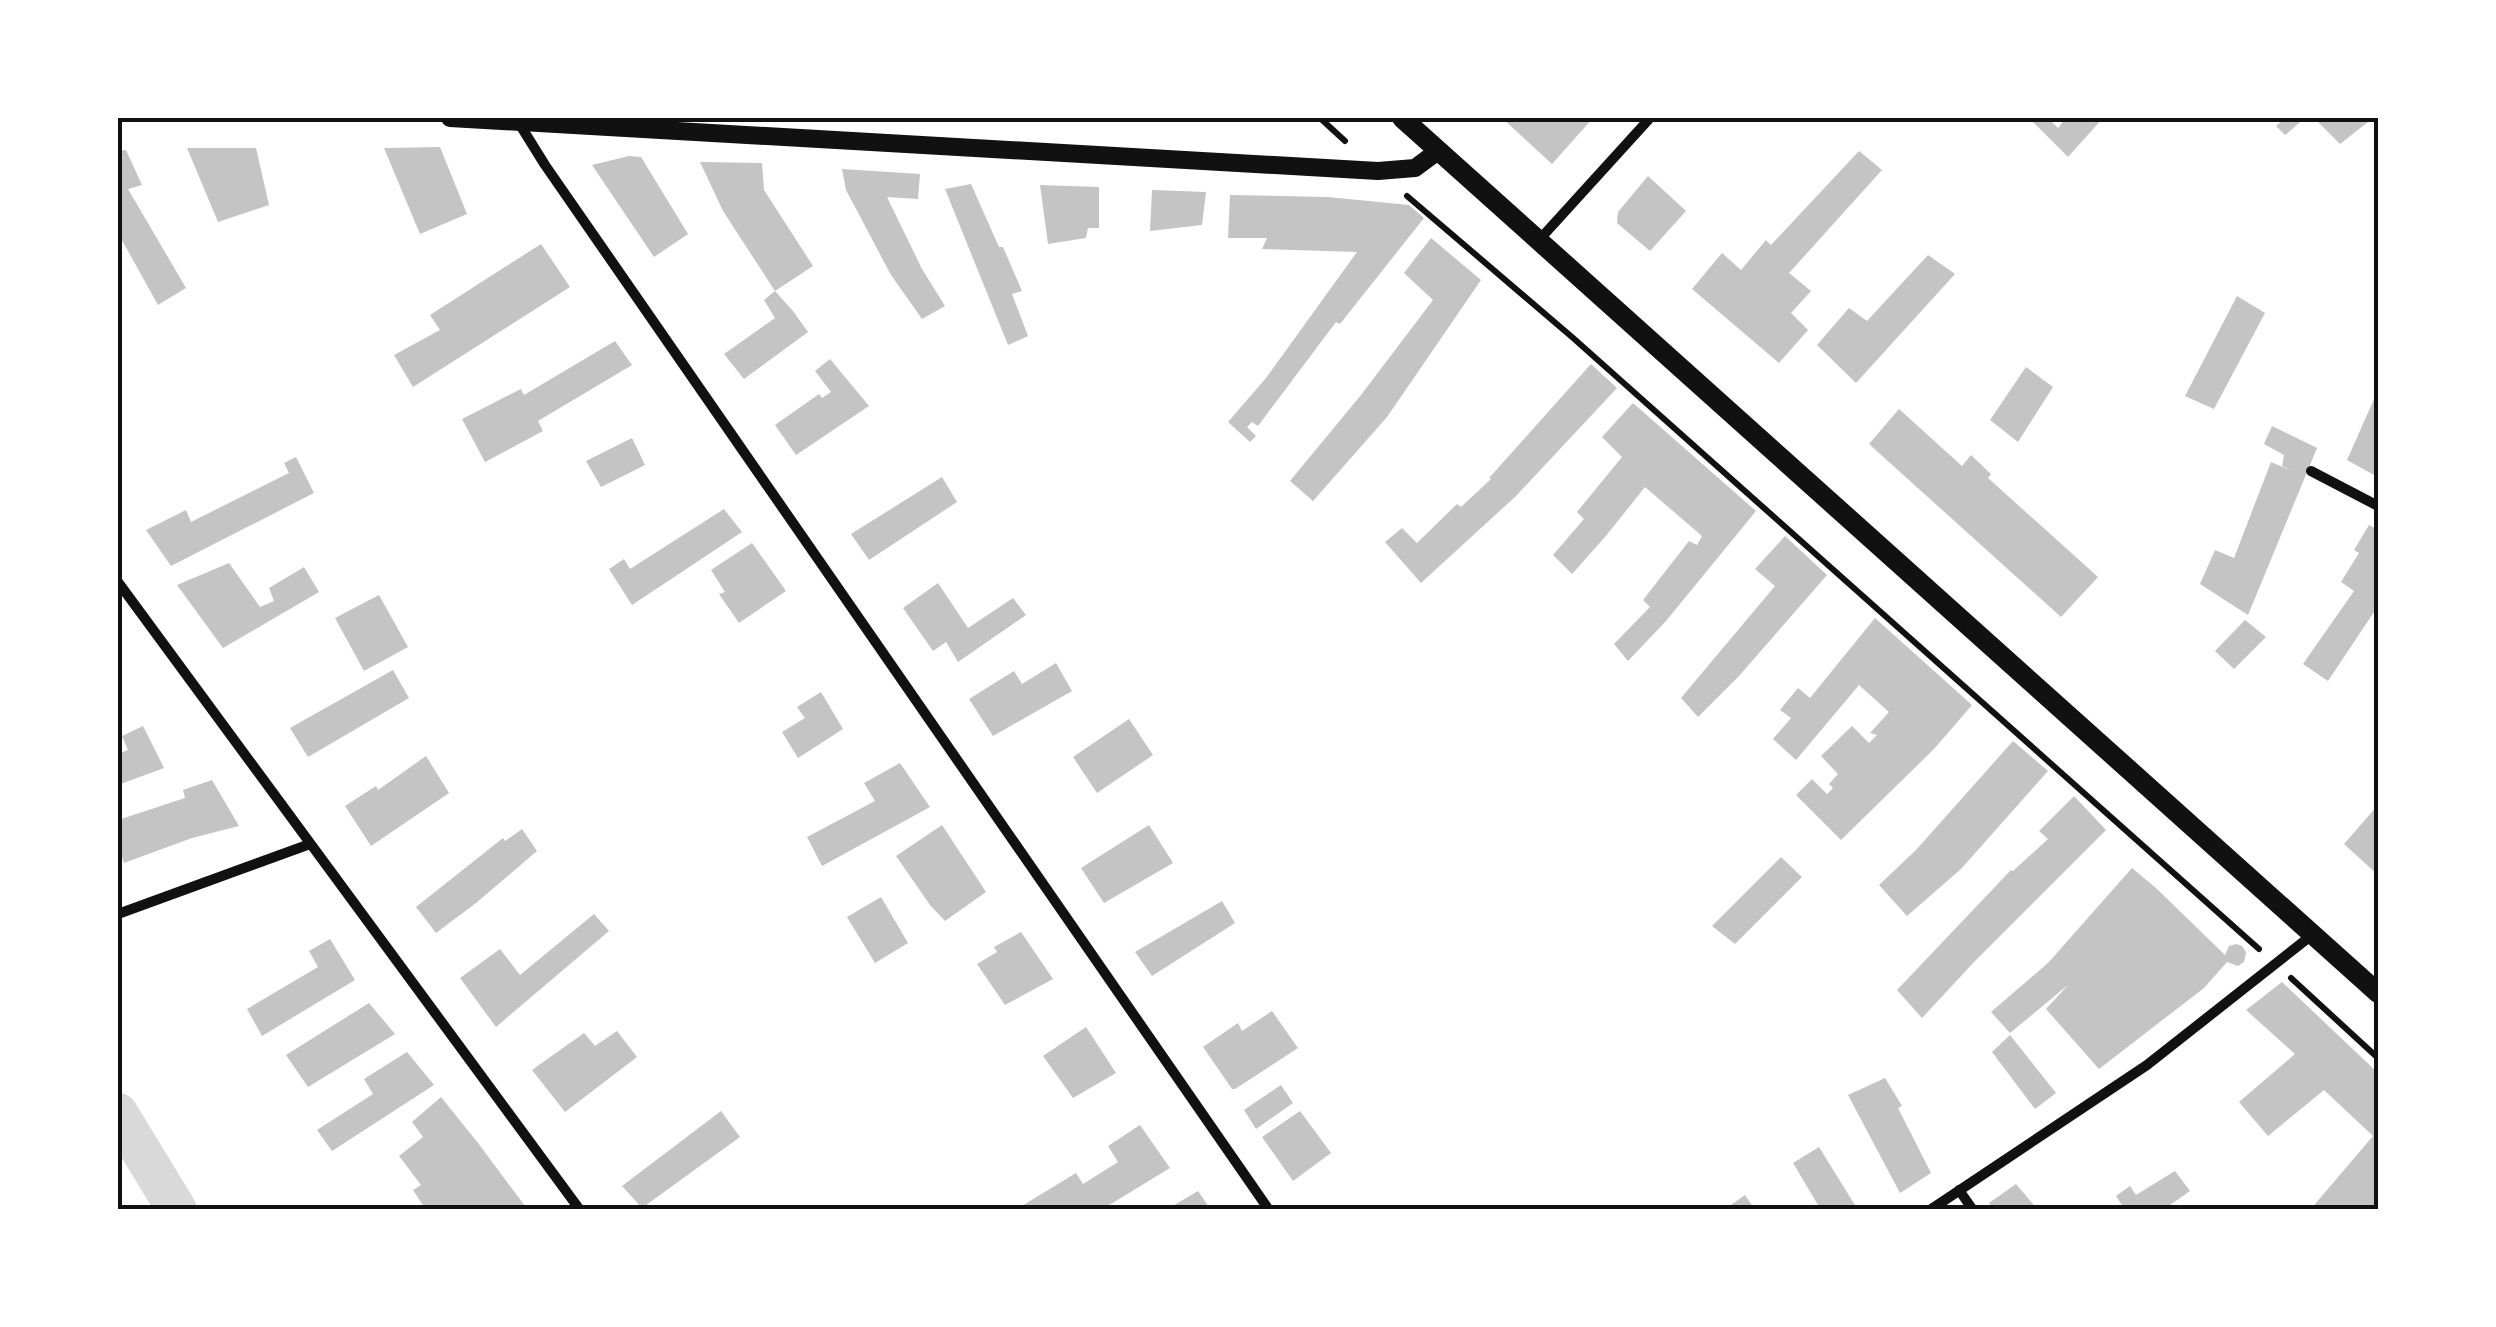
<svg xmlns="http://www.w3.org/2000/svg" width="2496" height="1327" font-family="Roboto,sans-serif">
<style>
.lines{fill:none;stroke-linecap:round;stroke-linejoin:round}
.canal{stroke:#d9d9d9;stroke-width:40}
.building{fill:#c4c4c4}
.path{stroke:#111;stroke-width:6}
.minor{stroke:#111;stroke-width:10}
.tertiary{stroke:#111;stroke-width:18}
.secondary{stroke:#111;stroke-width:20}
.neatline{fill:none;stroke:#111;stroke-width:4}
</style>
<rect width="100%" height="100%" fill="#fff"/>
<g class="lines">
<!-- canal -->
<path class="canal" d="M118,1113L177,1210"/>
</g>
<!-- building -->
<g class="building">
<path d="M1502,118H1593L1552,164Z"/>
<path d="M2029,118H2048L2058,128L2066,118H2103L2068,157Z"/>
<path d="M2281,118H2305L2285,135L2276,126L2283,120Z"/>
<path d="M2314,118H2373L2340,144Z"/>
<path d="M440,147L467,214L420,234L384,148Z"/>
<path d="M187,148H256L269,205L218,222Z"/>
<path d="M126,150L142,185L128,189L186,288L158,305L118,233V151Z"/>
<path d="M1859,151L1882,170L1789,273L1811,291L1791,313L1808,330L1779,363L1692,289L1722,253L1741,270L1766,240L1771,245Z"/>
<path d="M629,156L641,157L688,234L654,257L592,165Z"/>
<path d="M700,162L762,163L764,190L813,266L775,291L723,211Z"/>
<path d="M842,169L920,174L918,199L887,197L922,269L945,306L922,319L891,275L846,190Z"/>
<path d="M1648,176L1686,211L1650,251L1617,223L1618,212Z"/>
<path d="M971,184L999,247H1003L1022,291L1012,294L1028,336L1008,345L945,189Z"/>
<path d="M1040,185L1099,187V228H1088L1086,238L1048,244Z"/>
<path d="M1152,190L1206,192L1202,225L1150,231Z"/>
<path d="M1230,195L1328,197L1409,205L1424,218L1340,324L1336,322L1258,426L1252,422L1247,427L1256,436L1250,442L1228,422L1266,378L1357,252L1262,249L1267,238H1228Z"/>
<path d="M1431,238L1481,280L1387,417L1313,501L1290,481L1361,395L1433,300L1404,273Z"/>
<path d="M541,244L570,287L413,387L394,355L440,330L430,315Z"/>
<path d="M1928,255L1955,274L1856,383L1817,345L1849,308L1867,321Z"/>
<path d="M775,291L793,311L808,332L744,379L724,354L775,318L764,300Z"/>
<path d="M2237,296L2265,313L2214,409L2185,396Z"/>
<path d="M615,341L632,365L538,421L543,431L485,462L462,419L521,389L524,395Z"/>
<path d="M830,359L869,406L796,455L775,425L819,394L822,398L831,392L815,371Z"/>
<path d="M1591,364L1617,388L1516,496L1421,583L1385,542L1402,528L1417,543L1457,504L1461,507L1491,479L1489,478Z"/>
<path d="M2026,367L2053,387L2018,442L1990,420Z"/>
<path d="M2378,390V465L2374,475L2347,460Z"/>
<path d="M1633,403L1756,511L1666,621L1628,661L1614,644L1650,607L1643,600L1689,541L1697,545L1702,536L1645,487L1605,537L1572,574L1553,555L1584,519L1577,512L1622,457L1602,437Z"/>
<path d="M1899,409L1962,466L1971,455L1991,474L1988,478L2098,577L2061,617L1869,444Z"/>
<path d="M2272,426L2317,448L2248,615L2200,584L2215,550L2234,558L2271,462L2292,471L2282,466L2284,455L2264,444Z"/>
<path d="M632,438L645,465L601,487L586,461Z"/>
<path d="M296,457L314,493L171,566L146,530L186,510L191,522L289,473L284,463Z"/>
<path d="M942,477L957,502L869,560L851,534Z"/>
<path d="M724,509L742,532L632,605L609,569L624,559L630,569Z"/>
<path d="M2369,525L2378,530V606L2328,681L2303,664L2354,591L2341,582L2359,553L2354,550Z"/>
<path d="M1785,536L1827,575L1739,676L1698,717L1681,698L1775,586L1755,569Z"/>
<path d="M752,543L786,591L739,623L719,594L725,592L711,570Z"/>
<path d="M229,563L260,607L274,601L269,588L304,567L319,592L223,648L177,585Z"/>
<path d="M938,583L968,628L1013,598L1026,615L958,662L946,642L933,651L903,608Z"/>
<path d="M379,595L408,647L364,671L335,618Z"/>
<path d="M1875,618L1972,705L1934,749L1841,840L1796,795L1812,779L1827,794L1833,788L1829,784L1838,774L1821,756L1852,726L1869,743L1877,735L1870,733L1889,712L1859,685L1796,760L1773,739L1791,718L1780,710L1798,688L1810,698Z"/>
<path d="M2245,620L2266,637L2234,669L2215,651Z"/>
<path d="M1056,663L1072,691L993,736L969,699L1014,671L1022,684Z"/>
<path d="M393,670L409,698L308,757L290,728Z"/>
<path d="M821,692L843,729L798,758L782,732L805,718L797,707Z"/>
<path d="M1129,719L1153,755L1097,793L1073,757Z"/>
<path d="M143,726L164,768L118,785V754L128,750L122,736Z"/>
<path d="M2013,741L2048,771L1961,869L1907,916L1879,885L1916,850Z"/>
<path d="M426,756L449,793L371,846L345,806L376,786L378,790Z"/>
<path d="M900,763L930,807L822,866L807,837L875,801L864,783Z"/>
<path d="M212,780L239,826L192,838L124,863L118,843V820L185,798L183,790Z"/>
<path d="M2074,796L2106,830L1975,961L1922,1018L1897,990L2011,870L2013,871L2048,839L2039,831Z"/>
<path d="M2378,805V875L2344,844Z"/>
<path d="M942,825L986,892L945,921L930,905L896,856Z"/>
<path d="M1149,825L1173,863L1104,903L1081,868Z"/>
<path d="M522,829L537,851L476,903L436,933L416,907L503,838L505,841Z"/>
<path d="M1781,857L1802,877L1735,944L1712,926Z"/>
<path d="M2132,868L2156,888L2225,955L2229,946L2236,944L2242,946L2246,952L2244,962L2238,966L2227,962L2204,988L2099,1069L2046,1009L2068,985L2010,1033L1991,1012L2048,963Z"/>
<path d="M881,897L908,943L875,963L847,917Z"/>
<path d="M1222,901L1235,923L1152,976L1135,952Z"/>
<path d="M594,914L609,931L496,1027L460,978L500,949L520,975Z"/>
<path d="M1021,932L1053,979L1005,1005L977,964L997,952L994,947Z"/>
<path d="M330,939L355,980L262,1036L247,1009L318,967L309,951Z"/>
<path d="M2282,982L2378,1073V1202L2371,1210H2310L2373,1136L2324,1090L2268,1136L2239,1102L2295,1054L2246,1010Z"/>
<path d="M369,1003L395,1034L308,1087L286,1055Z"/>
<path d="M1272,1011L1298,1048L1235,1089H1232L1203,1047L1238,1023L1242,1031Z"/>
<path d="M1086,1027L1116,1073L1073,1098L1043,1056Z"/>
<path d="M617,1031L637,1057L565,1112L532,1070L584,1033L595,1046Z"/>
<path d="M2010,1035L2056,1093L2035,1109L1992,1052Z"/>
<path d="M407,1052L434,1085L332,1151L317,1130L373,1094L364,1079Z"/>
<path d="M1885,1078L1902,1106L1898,1108L1931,1173L1900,1193L1848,1095Z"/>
<path d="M1281,1085L1293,1103L1256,1129L1244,1110Z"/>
<path d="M441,1097L478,1143L528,1210H469L465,1205L458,1210H426L413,1190L421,1185L399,1156L423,1137L412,1122Z"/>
<path d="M721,1111L740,1137L642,1208L622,1186Z"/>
<path d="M1300,1111L1331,1153L1293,1181L1262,1137Z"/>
<path d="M1140,1125L1170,1168L1101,1210H1015L1076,1173L1083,1184L1118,1162L1108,1146Z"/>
<path d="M1819,1147L1858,1210H1821L1793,1163Z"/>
<path d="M2175,1171L2190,1191L2163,1210H2125L2116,1196L2130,1186L2136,1195Z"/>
<path d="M2016,1184L2038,1210H1994L1989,1203Z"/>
<path d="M1198,1191L1211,1210H1166Z"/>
<path d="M1745,1195L1755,1210H1724Z"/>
</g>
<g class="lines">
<!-- path -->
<g class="path">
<path d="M1320,118L1345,141"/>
<path d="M1407,196L1572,337L2259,949"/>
<path d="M2291,978L2378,1058"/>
</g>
<!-- minor -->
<g class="minor">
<path d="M517,120L545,165L1269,1210"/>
<path d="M1540,239L1650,118"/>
<path d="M2311,471L2378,506"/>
<path d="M118,582L580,1210"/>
<path d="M118,914L310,844"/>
<path d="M1959,1190L1973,1210"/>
<path d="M1930,1210L2147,1065L2312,935"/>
</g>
<!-- tertiary -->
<path class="tertiary" d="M450,118L1378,171L1415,168L1438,151"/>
<!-- secondary -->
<path class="secondary" d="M1402,118L2378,993"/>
</g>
<!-- border -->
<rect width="2496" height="1327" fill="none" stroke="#ffffff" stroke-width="240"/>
<rect x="120" y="120" width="2256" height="1087" class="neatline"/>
</svg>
